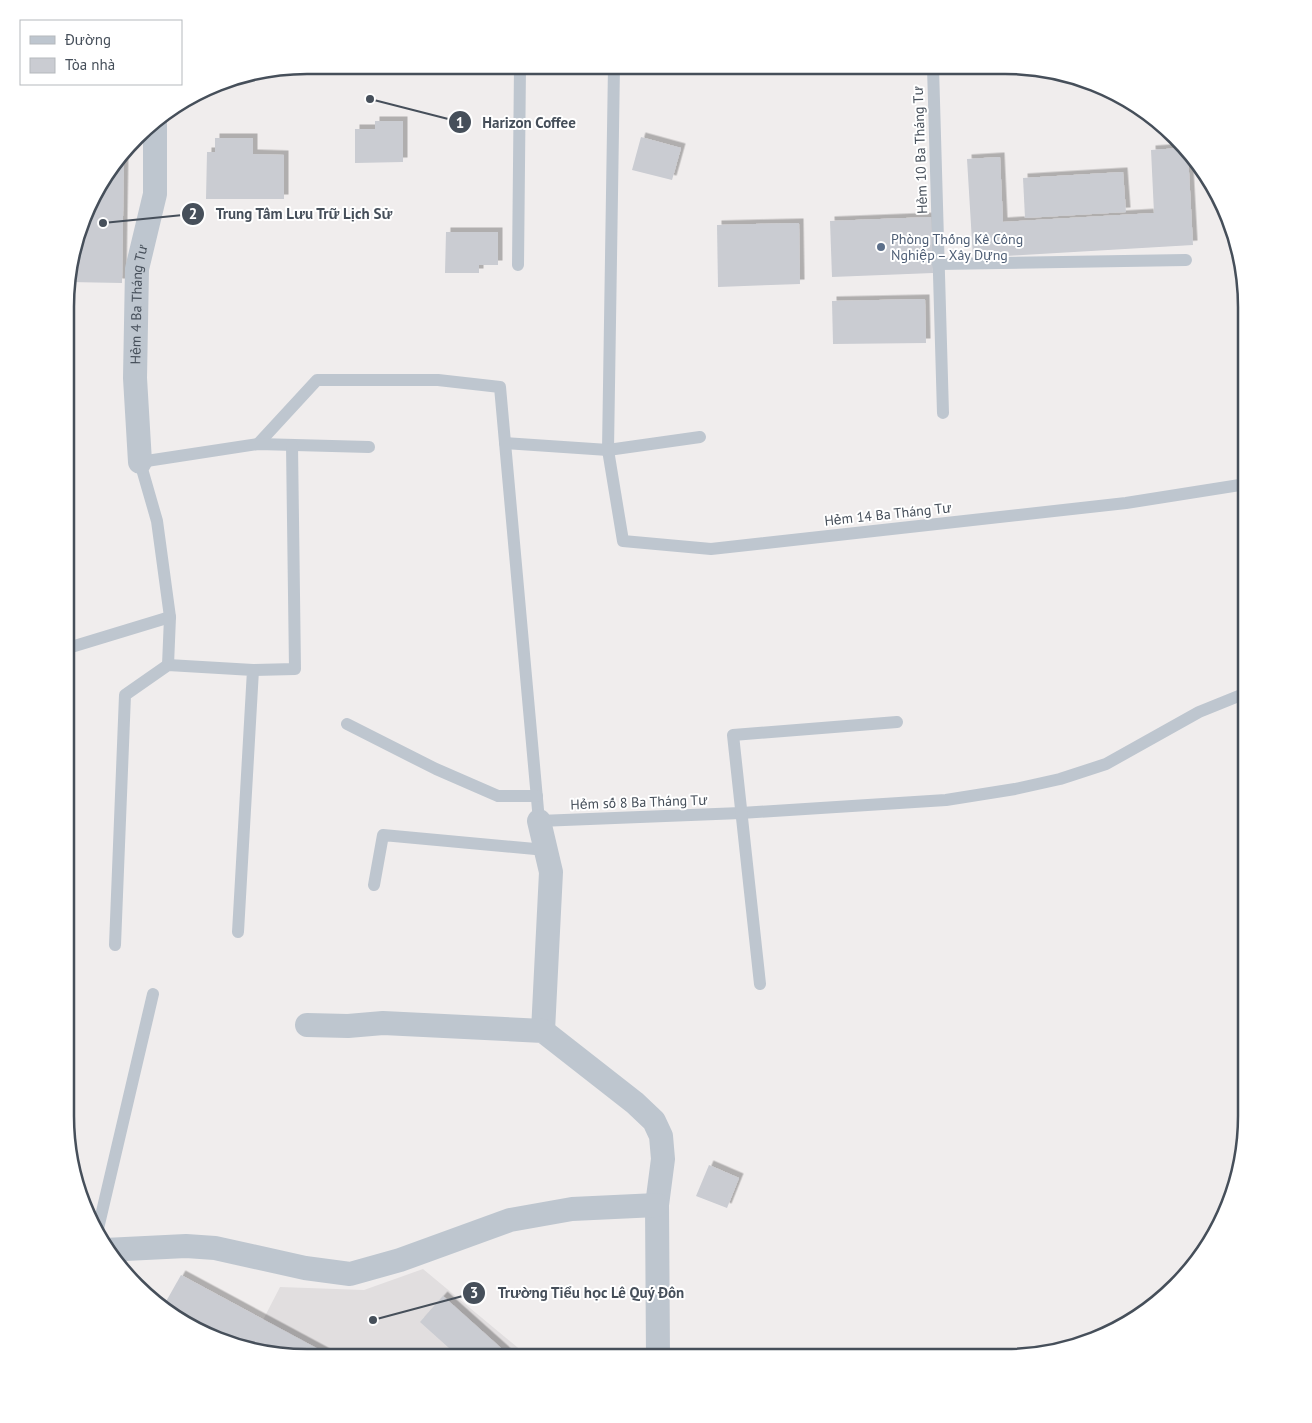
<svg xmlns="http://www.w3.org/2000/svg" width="1312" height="1423" font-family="'PT Sans',sans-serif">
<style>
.education{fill:#e1dedf}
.building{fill:#caccd2;filter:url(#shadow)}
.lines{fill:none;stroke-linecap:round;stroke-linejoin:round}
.lane{stroke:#bec6cf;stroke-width:12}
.street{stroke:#bec6cf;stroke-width:24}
.service-dot{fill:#5c6f8a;stroke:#fff;stroke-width:2}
.labels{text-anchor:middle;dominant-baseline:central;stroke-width:4;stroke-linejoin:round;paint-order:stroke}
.street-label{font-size:14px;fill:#464f5a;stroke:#fff}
.service-label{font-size:14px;fill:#4e5e75;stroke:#fff;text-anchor:start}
.rim{fill:none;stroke:#464f5a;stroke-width:2.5}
.leader{fill:none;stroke:#464f5a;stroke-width:2}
.callout-dot{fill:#464f5a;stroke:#fff;stroke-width:2}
.mark-label{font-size:15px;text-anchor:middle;font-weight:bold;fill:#fff}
.callout-label{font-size:15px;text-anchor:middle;font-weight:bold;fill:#464f5a;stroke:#fff;stroke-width:4;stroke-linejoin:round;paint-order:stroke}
</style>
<defs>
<filter id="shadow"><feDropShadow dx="4.5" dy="-4.5" stdDeviation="0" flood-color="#0004"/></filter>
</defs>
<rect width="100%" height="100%" fill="#f0eded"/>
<!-- education -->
<path class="education" d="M423,1269L529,1357H291L248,1349L280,1287L364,1290Z"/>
<!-- building -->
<g class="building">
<path d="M375,121H403V162L355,163V129H375Z"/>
<path d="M641,137L681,148L672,180L632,170Z"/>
<path d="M215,138H253V154L284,155V199H206L207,152H215Z"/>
<path d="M1181,148L1188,154L1193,245L973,258L967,159L1000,157L1003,222L1154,213L1151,150Z"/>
<path d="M124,153L122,283L69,282L70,260L98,186Z"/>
<path d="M1123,172L1126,212L1025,218L1023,178Z"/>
<path d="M931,217L933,273L832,277L830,221Z"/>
<path d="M799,223L800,284L718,287L717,225Z"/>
<path d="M446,232H498V265H479V273H445Z"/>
<path d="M925,299L926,343L833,344L832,301Z"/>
<path d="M709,1165L739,1178L727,1208L696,1196Z"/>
<path d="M181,1275L333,1357H291L229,1345L177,1318L164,1305Z"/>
<path d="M443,1296L511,1357H459L420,1322Z"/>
</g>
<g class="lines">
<!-- lane -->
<g class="lane">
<path d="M614,66L608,450L623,541L711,549L1126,503L1246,484"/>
<path d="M933,67L943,413"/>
<path d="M938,264L1186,260"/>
<path d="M518,265L520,66"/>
<path d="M505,443L608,450L700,437"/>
<path d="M258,444L317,380H438L500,387L539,821L741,813L946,800L1015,789L1060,779L1106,764L1199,712L1246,693"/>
<path d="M68,554H69"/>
<path d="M68,648L170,617"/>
<path d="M168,665L170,617L157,521L140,462L258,444L369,447"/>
<path d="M253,670L295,669L292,445"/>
<path d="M347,724L436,769L498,796H537"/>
<path d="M374,885L383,835L546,850"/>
<path d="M115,945L125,695L168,665L253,670L238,932"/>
<path d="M760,984L733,735L897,722"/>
<path d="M97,1233L153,994"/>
<path d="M1198,1255L1220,1225"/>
</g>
<!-- street -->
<g class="street">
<path id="s1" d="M140,462L135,378L137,269L155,194V120"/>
<path d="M539,821L551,872L543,1031"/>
<path d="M307,1025L348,1026L383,1023L543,1031L635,1103L654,1121L661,1136L663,1159L657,1205L658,1357"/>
<path d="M105,1250L186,1246L215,1248L305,1268L350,1274L400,1260L510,1220L572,1209L657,1205"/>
</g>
</g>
<!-- markers -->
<circle class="service-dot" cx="881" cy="247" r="5"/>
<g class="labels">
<!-- street labels -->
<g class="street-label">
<text transform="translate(920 150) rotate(-92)">Hẻm 10 Ba Tháng Tư</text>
<text stroke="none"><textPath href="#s1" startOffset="158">Hẻm 4 Ba Tháng Tư</textPath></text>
<text transform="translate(888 514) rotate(-6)">Hẻm 14 Ba Tháng Tư</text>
<text transform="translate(639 802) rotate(-2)">Hẻm số 8 Ba Tháng Tư</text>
</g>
<!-- service labels -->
<g class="service-label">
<text x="891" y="239">Phòng Thống Kê Công<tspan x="891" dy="16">Nghiệp – Xây Dựng</tspan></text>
</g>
</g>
<!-- crop -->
<path d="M0 0H1312V1423H0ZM307 74H1005A233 233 0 0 1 1238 307V1116A233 233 0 0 1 1005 1349H307A233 233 0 0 1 74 1116V307A233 233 0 0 1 307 74Z" fill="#fff" fill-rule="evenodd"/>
<path class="rim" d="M307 74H1005A233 233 0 0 1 1238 307V1116A233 233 0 0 1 1005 1349H307A233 233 0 0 1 74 1116V307A233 233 0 0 1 307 74Z"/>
<!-- callouts -->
<path class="leader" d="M370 99L460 122M103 223L193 214M373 1320L474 1293"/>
<g class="callout-dot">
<circle cx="370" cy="99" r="5"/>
<circle cx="103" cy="223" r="5"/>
<circle cx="373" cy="1320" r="5"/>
<circle cx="460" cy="122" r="12"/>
<circle cx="193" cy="214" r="12"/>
<circle cx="474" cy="1293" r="12"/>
</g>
<g class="mark-label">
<text x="460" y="128">1</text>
<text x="193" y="219">2</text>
<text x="474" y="1298">3</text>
</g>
<g class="callout-label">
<text x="529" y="128">Harizon Coffee</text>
<text x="304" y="219">Trung Tâm Lưu Trữ Lịch Sử</text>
<text x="591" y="1298">Trường Tiểu học Lê Quý Đôn</text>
</g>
<!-- legend -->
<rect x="20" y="20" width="162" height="65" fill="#ffffff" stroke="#b5b9bd"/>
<rect x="30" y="36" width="25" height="8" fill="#bec6cf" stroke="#b5b9bd"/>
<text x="65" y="45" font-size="15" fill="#464f5a">Đường</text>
<rect x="30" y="58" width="25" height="15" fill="#caccd2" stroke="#b5b9bd"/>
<text x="65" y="70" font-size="15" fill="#464f5a">Tòa nhà</text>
</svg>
